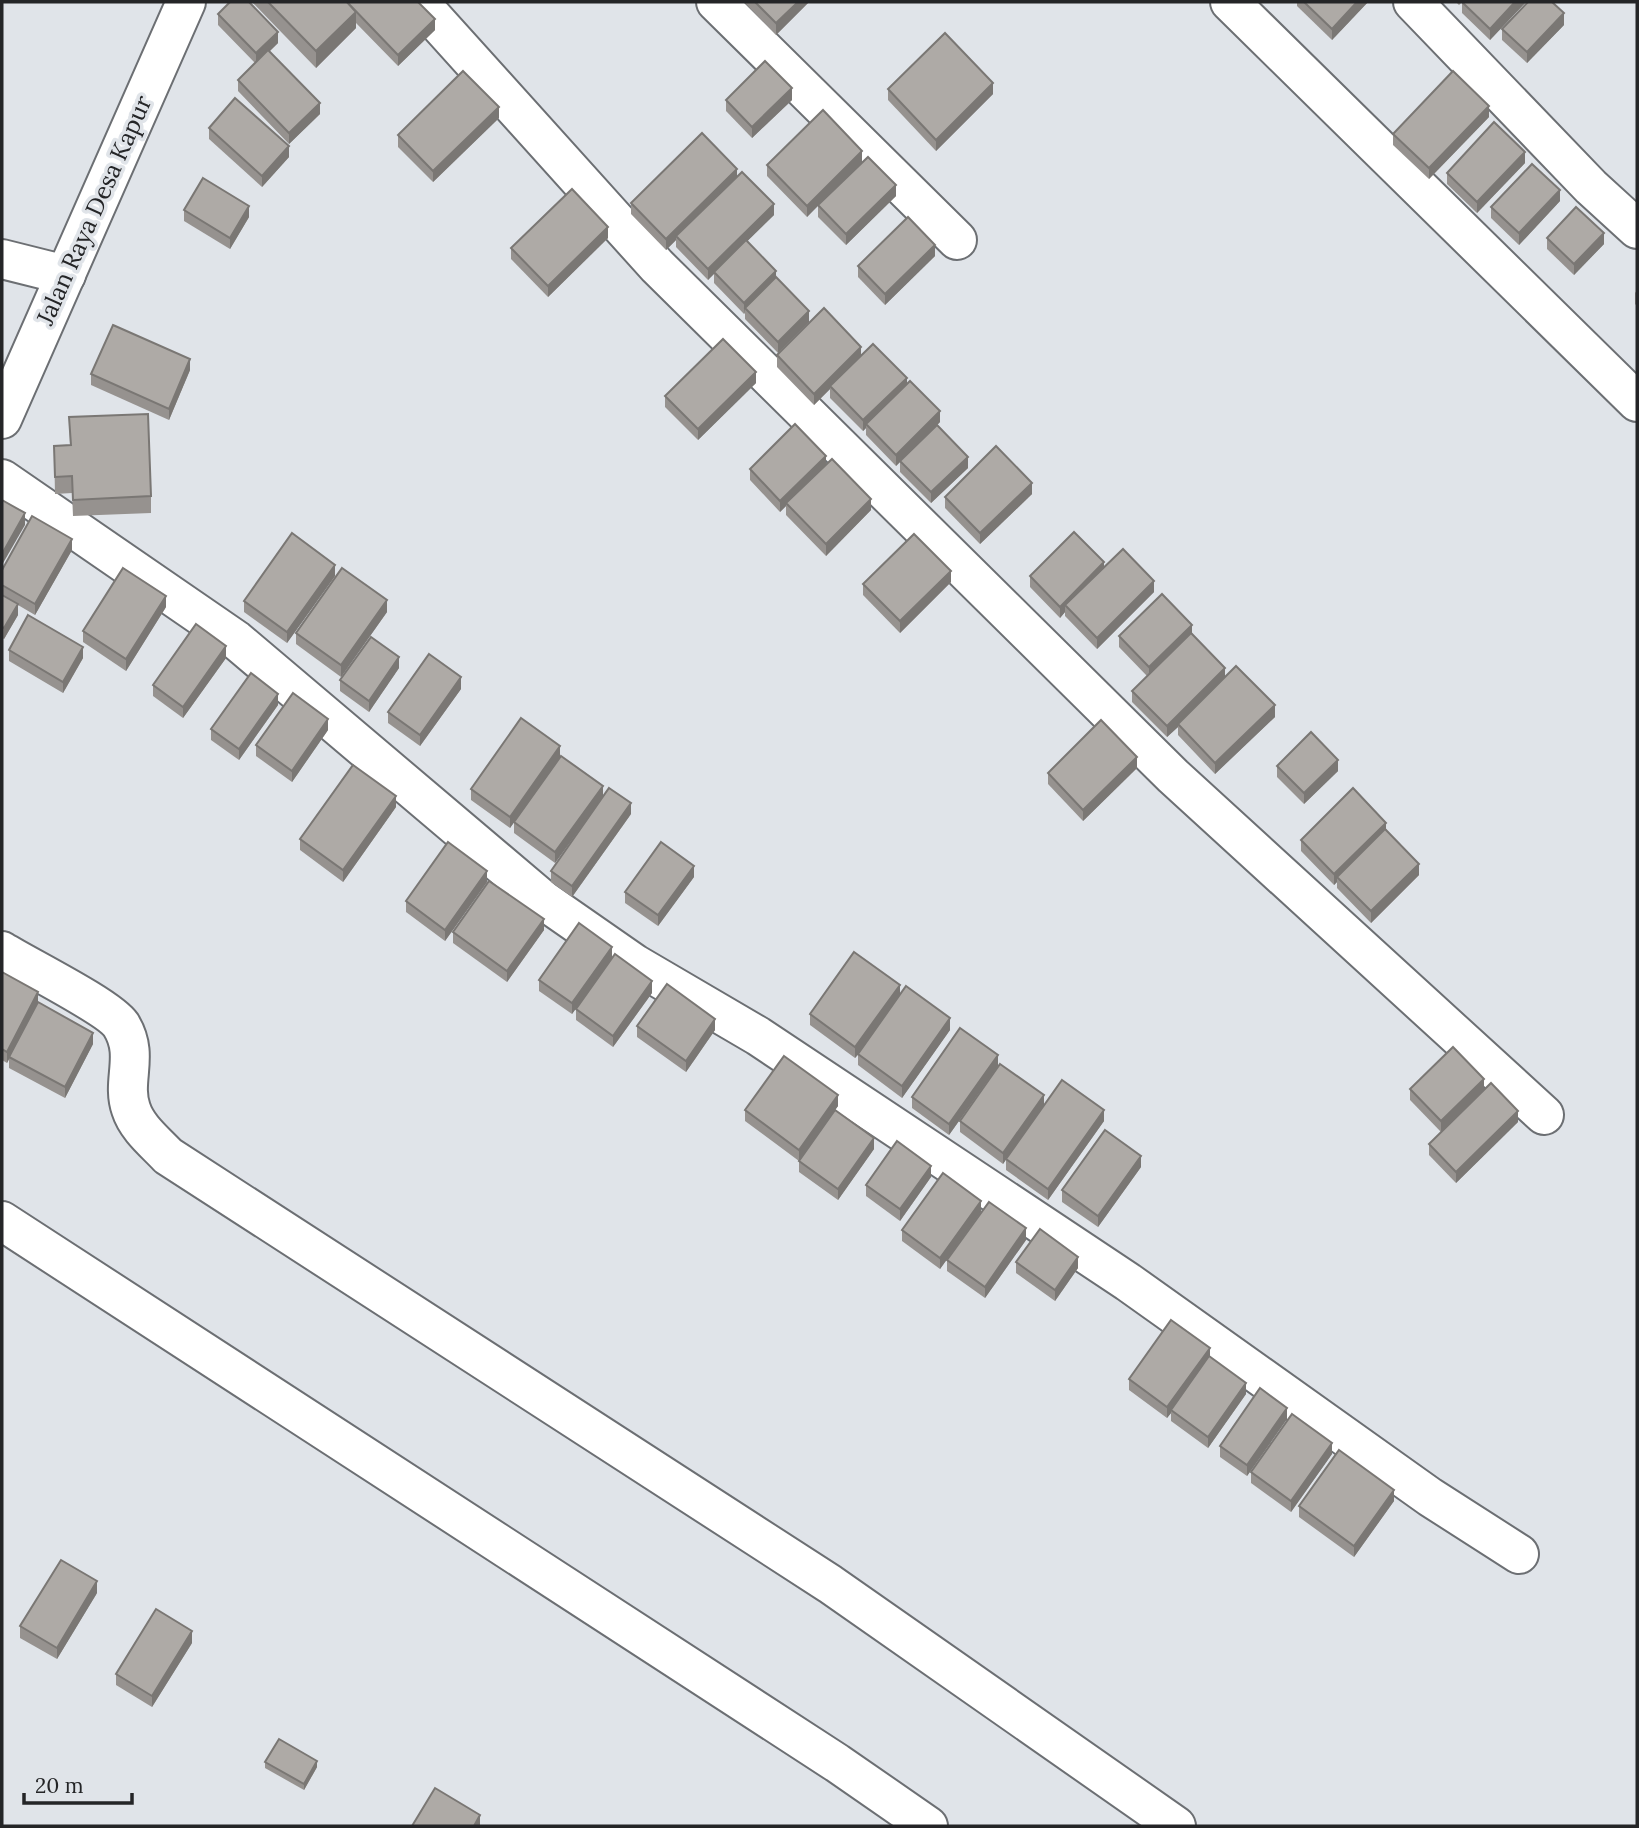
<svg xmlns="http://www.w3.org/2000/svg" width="1639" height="1828" font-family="Lora,serif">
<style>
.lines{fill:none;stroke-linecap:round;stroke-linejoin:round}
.minor-casing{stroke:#6c6f73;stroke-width:42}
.minor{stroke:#fff;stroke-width:38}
.wall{fill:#96928f}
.shaded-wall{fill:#7a7774}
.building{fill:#aeaaa6;stroke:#7a7774;stroke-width:2}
.labels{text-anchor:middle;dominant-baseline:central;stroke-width:7;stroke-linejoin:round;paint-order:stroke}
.street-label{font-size:24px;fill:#242527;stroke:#e0e4e9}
</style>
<rect width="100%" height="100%" fill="#e0e4e9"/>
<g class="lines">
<defs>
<g id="minor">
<path d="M419,2L657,266L1173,776L1544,1115"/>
<path d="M716,2L957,240"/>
<path d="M1230,2L1637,402"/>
<path d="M1413,2L1591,187L1637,229"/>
<path d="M2,259L66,275"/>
<path d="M2,419L186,2"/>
<path d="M2,479L236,640L543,900L635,964L758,1036L1128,1282L1430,1497L1519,1554"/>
<path d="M2,951C26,966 109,1007 121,1025C140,1056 121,1080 131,1109C137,1128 155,1142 168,1156L830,1584L1176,1826"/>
<path d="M2,1221L837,1763L928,1826"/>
</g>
</defs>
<!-- minor casing -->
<use href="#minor" class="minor-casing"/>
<!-- minor -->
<use href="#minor" class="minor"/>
</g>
<!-- wall -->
<g class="wall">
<path d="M252,2H418L435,30L398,66L356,23V28L316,68Z"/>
<path d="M744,2H809L776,35Z"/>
<path d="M1297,2H1368L1332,40L1297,6Z"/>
<path d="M1456,2H1526L1490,40L1462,13V2L1459,5Z"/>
<path d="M218,14L278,43L269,52L320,114L289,144L238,91V80L255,63L218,25Z"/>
<path d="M1564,25L1527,63L1502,40V29Z"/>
<path d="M888,89L993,94L936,151L888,100Z"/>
<path d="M726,100H792L752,138L726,111Z"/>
<path d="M1489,117L1429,179L1393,145V134Z"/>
<path d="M499,118L433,182L398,147V135Z"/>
<path d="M209,128L289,157L262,187L209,139Z"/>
<path d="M862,162L896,196L846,245L818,217V205L807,217L767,176V165Z"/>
<path d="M1525,163L1477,213L1447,184V173Z"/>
<path d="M737,177L774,215L747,241L776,277L809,322L778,353L745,319V313L744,314L714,283V273L708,280L676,247V240L666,250L631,214V203Z"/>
<path d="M1560,201L1519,245L1491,218V207Z"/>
<path d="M184,210L249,217L230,249L184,221Z"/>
<path d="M608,238L548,297L511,259V248Z"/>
<path d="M1547,238L1604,244L1574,275L1547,249Z"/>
<path d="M935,256L885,305L858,277V266Z"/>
<path d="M1637,290V306L1635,304V293Z"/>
<path d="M777,355H861L907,384L940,422L937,425L968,468L931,503L900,472V462L896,466L866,435V428L863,431L830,398V389L814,405L777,367Z"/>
<path d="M190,370L169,420L91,385V374Z"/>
<path d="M756,383L698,440L665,407V396Z"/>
<path d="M69,417L151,496V513L73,516L72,493L55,494L54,446L70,445Z"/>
<path d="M826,464L871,510L826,556L786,515V506L780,512L750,480V469Z"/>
<path d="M1032,494L980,544L945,508V497Z"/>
<path d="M72,550L35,615L18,605V615L4,639L2,638V570Z"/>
<path d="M1104,567L1154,592L1097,649L1065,616V612L1060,618L1030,587V576Z"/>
<path d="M335,576L287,643L244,612V601Z"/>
<path d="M951,582L900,633L863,595V584Z"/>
<path d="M166,607L126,671L83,642V631Z"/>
<path d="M387,612L341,677L296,644V633Z"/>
<path d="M1192,633L1225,677L1275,717L1215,774L1178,735V727L1167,737L1132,702V691L1147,676L1119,647V636Z"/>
<path d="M9,650L83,658L63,693L9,661Z"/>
<path d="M226,658L183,718L153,696V685Z"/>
<path d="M399,668L369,712L340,691V680Z"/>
<path d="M461,689L420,746L388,723V712Z"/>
<path d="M278,705L239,760L211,740V729Z"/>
<path d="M328,730L292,782L256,756V745Z"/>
<path d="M560,757L603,797L555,863L514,833V822L531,798L510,828L471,800V789Z"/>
<path d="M1277,766L1338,771L1304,804L1277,777Z"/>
<path d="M1137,768L1083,821L1048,784V773Z"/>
<path d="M396,807L343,882L300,850V839Z"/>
<path d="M631,814L572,897L551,882V871Z"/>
<path d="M1386,829L1419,875L1371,923L1337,888V882L1334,885L1301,851V840Z"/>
<path d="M694,877L658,926L625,903V892Z"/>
<path d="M487,882L445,941L406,912V901Z"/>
<path d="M544,930L507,982L453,943V932Z"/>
<path d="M612,958L572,1014L539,991V980Z"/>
<path d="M2,972L38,1003L93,1044L65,1098L9,1068V1059L7,1063L2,1060Z"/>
<path d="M652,993L613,1047L576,1020V1009Z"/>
<path d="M900,994L950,1030L902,1098L858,1065V1055L855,1058L810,1025V1014Z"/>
<path d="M637,1026L715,1030L686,1072L637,1037Z"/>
<path d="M998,1066L949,1135L912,1108V1097Z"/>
<path d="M1410,1089L1484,1090L1441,1132L1410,1100Z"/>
<path d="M838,1106L835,1110L874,1149L838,1200L799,1172V1161L745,1121V1110Z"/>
<path d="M1044,1106L1104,1121L1048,1200L1006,1170V1159L1003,1164L960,1132V1121Z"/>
<path d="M1518,1122L1456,1183L1429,1155V1144Z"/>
<path d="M1141,1167L1098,1227L1062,1202V1190Z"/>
<path d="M931,1177L900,1221L866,1196V1185Z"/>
<path d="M981,1212L940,1269L902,1241V1230Z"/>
<path d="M1026,1240L985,1298L947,1271V1260Z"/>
<path d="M1016,1262L1078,1268L1055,1301L1016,1273Z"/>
<path d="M1210,1357L1246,1394L1208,1448L1171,1421V1413L1167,1418L1129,1390V1379Z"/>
<path d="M1287,1419L1247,1476L1220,1457V1446Z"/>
<path d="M1332,1454L1291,1512L1251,1483V1472Z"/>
<path d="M1394,1501L1354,1557L1299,1517V1506Z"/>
<path d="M97,1593L57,1659L20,1638V1626Z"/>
<path d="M192,1643L152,1707L116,1685V1674Z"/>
<path d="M265,1762L317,1767L304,1790L265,1768Z"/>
</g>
<!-- shaded-wall -->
<g class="shaded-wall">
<path d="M798,2H809L776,35V23Z"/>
<path d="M1357,2H1368L1332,40V29Z"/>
<path d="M1515,2H1526L1490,40V29Z"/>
<path d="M356,12V28L316,68V51Z"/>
<path d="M1564,13V25L1527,63V52Z"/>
<path d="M435,19V30L398,66V55Z"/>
<path d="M278,32V43L256,64V53Z"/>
<path d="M993,83V94L936,151V140Z"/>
<path d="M792,88V100L752,138V127Z"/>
<path d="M320,103V114L289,144V133Z"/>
<path d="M1489,106V117L1429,179V168Z"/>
<path d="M499,107V118L433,182V171Z"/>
<path d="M289,146V157L262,187V176Z"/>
<path d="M862,151V162L807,217V206Z"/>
<path d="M1525,152V163L1477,213V202Z"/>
<path d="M737,169V180L676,236V240L666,250V239Z"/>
<path d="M896,185V196L846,245V234Z"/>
<path d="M1560,190V201L1519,245V233Z"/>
<path d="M774,204V215L708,280V269Z"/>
<path d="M249,206V217L230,249V238Z"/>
<path d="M608,227V238L548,297V286Z"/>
<path d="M1604,233V244L1574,275V264Z"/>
<path d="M935,245V256L885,305V294Z"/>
<path d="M776,271V282L745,308L744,314V303Z"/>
<path d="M809,311V322L778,353V342Z"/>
<path d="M861,347V358L830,386V389L814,405V394Z"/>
<path d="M190,359V370L169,420V409Z"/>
<path d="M756,372V383L698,440V429Z"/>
<path d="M907,378V389L866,424V428L863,431V420Z"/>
<path d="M940,411V422L896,466V455Z"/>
<path d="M826,456V467L786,503V506L780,512V501Z"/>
<path d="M968,457V468L931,503V492Z"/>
<path d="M1032,483V494L980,544V533Z"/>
<path d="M871,499V510L826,556V544Z"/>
<path d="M25,513V525L2,565V554Z"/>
<path d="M72,539V550L35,615V604Z"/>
<path d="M1104,562V574L1065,605V612L1060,618V607Z"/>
<path d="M335,565V576L287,643V632Z"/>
<path d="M951,571V582L900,633V621Z"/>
<path d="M1154,581V592L1097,649V638Z"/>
<path d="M166,596V607L126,671V659Z"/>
<path d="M387,600V612L341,677V665Z"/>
<path d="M18,604V615L4,639V628Z"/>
<path d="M1192,625V636L1149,678V667Z"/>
<path d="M226,646V658L183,718V707Z"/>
<path d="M83,647V658L63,693V682Z"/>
<path d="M399,657V668L369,712V701Z"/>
<path d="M1225,668V679L1178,724V727L1167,737V726Z"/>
<path d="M461,677V689L420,746V735Z"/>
<path d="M278,694V705L239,760V749Z"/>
<path d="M1275,705V717L1215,774V763Z"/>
<path d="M328,719V730L292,782V771Z"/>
<path d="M560,746V757L510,828V817Z"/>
<path d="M1137,757V768L1083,821V810Z"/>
<path d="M1338,760V771L1304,804V793Z"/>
<path d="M603,786V797L555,863V852Z"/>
<path d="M396,796V807L343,882V870Z"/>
<path d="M631,803V814L572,897V886Z"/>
<path d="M1386,823V834L1337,877V882L1334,885V874Z"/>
<path d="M1419,864V875L1371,923V911Z"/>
<path d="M694,866V877L658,926V915Z"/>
<path d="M487,871V882L445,941V930Z"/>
<path d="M544,919V930L507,982V971Z"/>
<path d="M612,947V958L572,1014V1003Z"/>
<path d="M652,981V993L613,1047V1036Z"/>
<path d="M900,985V996L855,1058V1047Z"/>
<path d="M38,992V1003L7,1063V1052Z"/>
<path d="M950,1018V1030L902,1098V1086Z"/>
<path d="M715,1019V1030L686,1072V1061Z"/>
<path d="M93,1033V1044L65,1098V1087Z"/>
<path d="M998,1055V1066L949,1135V1124Z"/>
<path d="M1484,1079V1090L1441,1132V1121Z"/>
<path d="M838,1095V1106L799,1161V1150Z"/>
<path d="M1044,1095V1106L1003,1164V1153Z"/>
<path d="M1104,1110V1121L1048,1200V1189Z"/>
<path d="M1518,1111V1122L1456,1183V1172Z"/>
<path d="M874,1138V1149L838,1200V1189Z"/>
<path d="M1141,1156V1167L1098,1227V1216Z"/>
<path d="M931,1166V1177L900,1221V1209Z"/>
<path d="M981,1201V1212L940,1269V1258Z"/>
<path d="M1026,1228V1240L985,1298V1287Z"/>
<path d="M1078,1257V1268L1055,1301V1290Z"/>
<path d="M1210,1348V1359L1171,1410V1413L1167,1418V1407Z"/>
<path d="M1246,1383V1394L1208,1448V1437Z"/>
<path d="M1287,1408V1419L1247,1476V1465Z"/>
<path d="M1332,1443V1454L1291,1512V1501Z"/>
<path d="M1394,1490V1501L1354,1557V1546Z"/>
<path d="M97,1581V1593L57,1659V1648Z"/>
<path d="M192,1631V1643L152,1707V1696Z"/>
<path d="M317,1761V1767L304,1790V1784Z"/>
<path d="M480,1815V1826H474Z"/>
</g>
<!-- building -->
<g class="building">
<path d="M230,2H249L278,32L256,53L218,14Z"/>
<path d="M268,2H347L356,12L316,51Z"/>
<path d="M350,2H418L435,19L398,55L348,3Z"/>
<path d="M755,2H798L776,23Z"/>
<path d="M1304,2H1357L1332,29Z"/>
<path d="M1462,2H1515L1490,29Z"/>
<path d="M1528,2H1552L1564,13L1527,52L1502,29Z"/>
<path d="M945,33L993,83L936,140L888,89Z"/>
<path d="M268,50L320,103L289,133L238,80Z"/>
<path d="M765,61L792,88L752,127L726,100Z"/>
<path d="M463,71L499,107L433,171L398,135Z"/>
<path d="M1453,71L1489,106L1429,168L1393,134Z"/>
<path d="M235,98L289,146L262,176L209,128Z"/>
<path d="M823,110L862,151L807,206L767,165Z"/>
<path d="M1494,122L1525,152L1477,202L1447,173Z"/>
<path d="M702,133L737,169L666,239L631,203Z"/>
<path d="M868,157L896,185L846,234L818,205Z"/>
<path d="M1532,164L1560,190L1519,233L1491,207Z"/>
<path d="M742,172L774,204L708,269L676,236Z"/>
<path d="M203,178L249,206L230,238L184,210Z"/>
<path d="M572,189L608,227L548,286L511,248Z"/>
<path d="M1576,207L1604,233L1574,264L1547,238Z"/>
<path d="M908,217L935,245L885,294L858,266Z"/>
<path d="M746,240L776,271L744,303L714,272Z"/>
<path d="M776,277L809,311L778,342L745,308Z"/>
<path d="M824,308L861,347L814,394L777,355Z"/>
<path d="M113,325L190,359L169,409L91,374Z"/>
<path d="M723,339L756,372L698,429L665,396Z"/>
<path d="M873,344L907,378L863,420L830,386Z"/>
<path d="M910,381L940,411L896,455L866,424Z"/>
<path d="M148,414L151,496L73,500L72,476L55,477L54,446L71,445L69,417Z"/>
<path d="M795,424L826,456L780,501L750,469Z"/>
<path d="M937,425L968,457L931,492L900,461Z"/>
<path d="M996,446L1032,483L980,533L945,497Z"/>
<path d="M832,459L871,499L826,544L786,503Z"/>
<path d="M2,500L25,513L2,554Z"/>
<path d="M32,516L72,539L35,604L2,585V570Z"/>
<path d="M1074,532L1104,562L1060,607L1030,576Z"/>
<path d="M292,533L335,565L287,632L244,601Z"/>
<path d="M914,534L951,571L900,621L863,584Z"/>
<path d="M1123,549L1154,581L1097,638L1065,605Z"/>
<path d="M123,568L166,596L126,659L83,631Z"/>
<path d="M342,568L387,600L341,665L296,633Z"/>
<path d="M1162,594L1192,625L1149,667L1119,636Z"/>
<path d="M2,595L18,604L4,628L2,627Z"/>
<path d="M28,615L83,647L63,682L9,650Z"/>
<path d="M196,624L226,646L183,707L153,685Z"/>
<path d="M1191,633L1225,668L1167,726L1132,691Z"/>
<path d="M371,637L399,657L369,701L340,680Z"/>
<path d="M429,654L461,677L420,735L388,712Z"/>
<path d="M1236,666L1275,705L1215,763L1178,724Z"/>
<path d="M251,673L278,694L239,749L211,729Z"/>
<path d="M293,693L328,719L292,771L256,745Z"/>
<path d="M521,718L560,746L510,817L471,789Z"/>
<path d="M1101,720L1137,757L1083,810L1048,773Z"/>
<path d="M1311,732L1338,760L1304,793L1277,766Z"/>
<path d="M561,756L603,786L555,852L514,822Z"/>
<path d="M353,765L396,796L343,870L300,839Z"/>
<path d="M609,788L631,803L572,886L551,871Z"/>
<path d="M1353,788L1386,823L1334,874L1301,840Z"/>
<path d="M1385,829L1419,864L1371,911L1337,877Z"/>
<path d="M448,842L487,871L445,930L406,901Z"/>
<path d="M661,842L694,866L658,915L625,892Z"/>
<path d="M489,881L544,919L507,971L453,932Z"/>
<path d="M579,923L612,947L572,1003L539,980Z"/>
<path d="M854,952L900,985L855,1047L810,1014Z"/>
<path d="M615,954L652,981L613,1036L576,1009Z"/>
<path d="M2,972L38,992L7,1052L2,1049Z"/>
<path d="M667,984L715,1019L686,1061L637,1026Z"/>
<path d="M906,986L950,1018L902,1086L858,1054Z"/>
<path d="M38,1002L93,1033L65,1087L9,1057Z"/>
<path d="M960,1028L998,1055L949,1124L912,1097Z"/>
<path d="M1453,1047L1484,1079L1441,1121L1410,1089Z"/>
<path d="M784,1056L838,1095L799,1150L745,1110Z"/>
<path d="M1000,1064L1044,1095L1003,1153L960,1121Z"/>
<path d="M1062,1080L1104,1110L1048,1189L1006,1159Z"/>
<path d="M1491,1083L1518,1111L1456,1172L1429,1144Z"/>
<path d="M835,1110L874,1138L838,1189L799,1161Z"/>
<path d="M1105,1130L1141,1156L1098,1216L1062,1190Z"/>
<path d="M897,1141L931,1166L900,1209L866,1185Z"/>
<path d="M943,1173L981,1201L940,1258L902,1230Z"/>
<path d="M989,1202L1026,1228L985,1287L947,1260Z"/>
<path d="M1040,1229L1078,1257L1055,1290L1016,1262Z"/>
<path d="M1171,1320L1210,1348L1167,1407L1129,1379Z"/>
<path d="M1209,1356L1246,1383L1208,1437L1171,1410Z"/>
<path d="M1260,1388L1287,1408L1247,1465L1220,1446Z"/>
<path d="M1292,1414L1332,1443L1291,1501L1251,1472Z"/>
<path d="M1339,1450L1394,1490L1354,1546L1299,1506Z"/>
<path d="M61,1560L97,1581L57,1648L20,1626Z"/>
<path d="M156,1609L192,1631L152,1696L116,1674Z"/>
<path d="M279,1739L317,1761L304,1784L265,1762Z"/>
<path d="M435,1788L480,1815L474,1826H412Z"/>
</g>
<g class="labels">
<!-- street labels -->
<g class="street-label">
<text transform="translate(94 210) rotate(-66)">Jalan Raya Desa Kapur</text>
</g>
</g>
<!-- border -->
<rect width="1639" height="1828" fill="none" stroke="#242527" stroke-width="7"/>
<!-- scale -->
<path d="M24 1793v10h108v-10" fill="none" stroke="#242527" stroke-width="3.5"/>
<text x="35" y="1793" font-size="21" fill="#242527" stroke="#e0e4e9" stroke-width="5" paint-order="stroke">20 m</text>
</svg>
